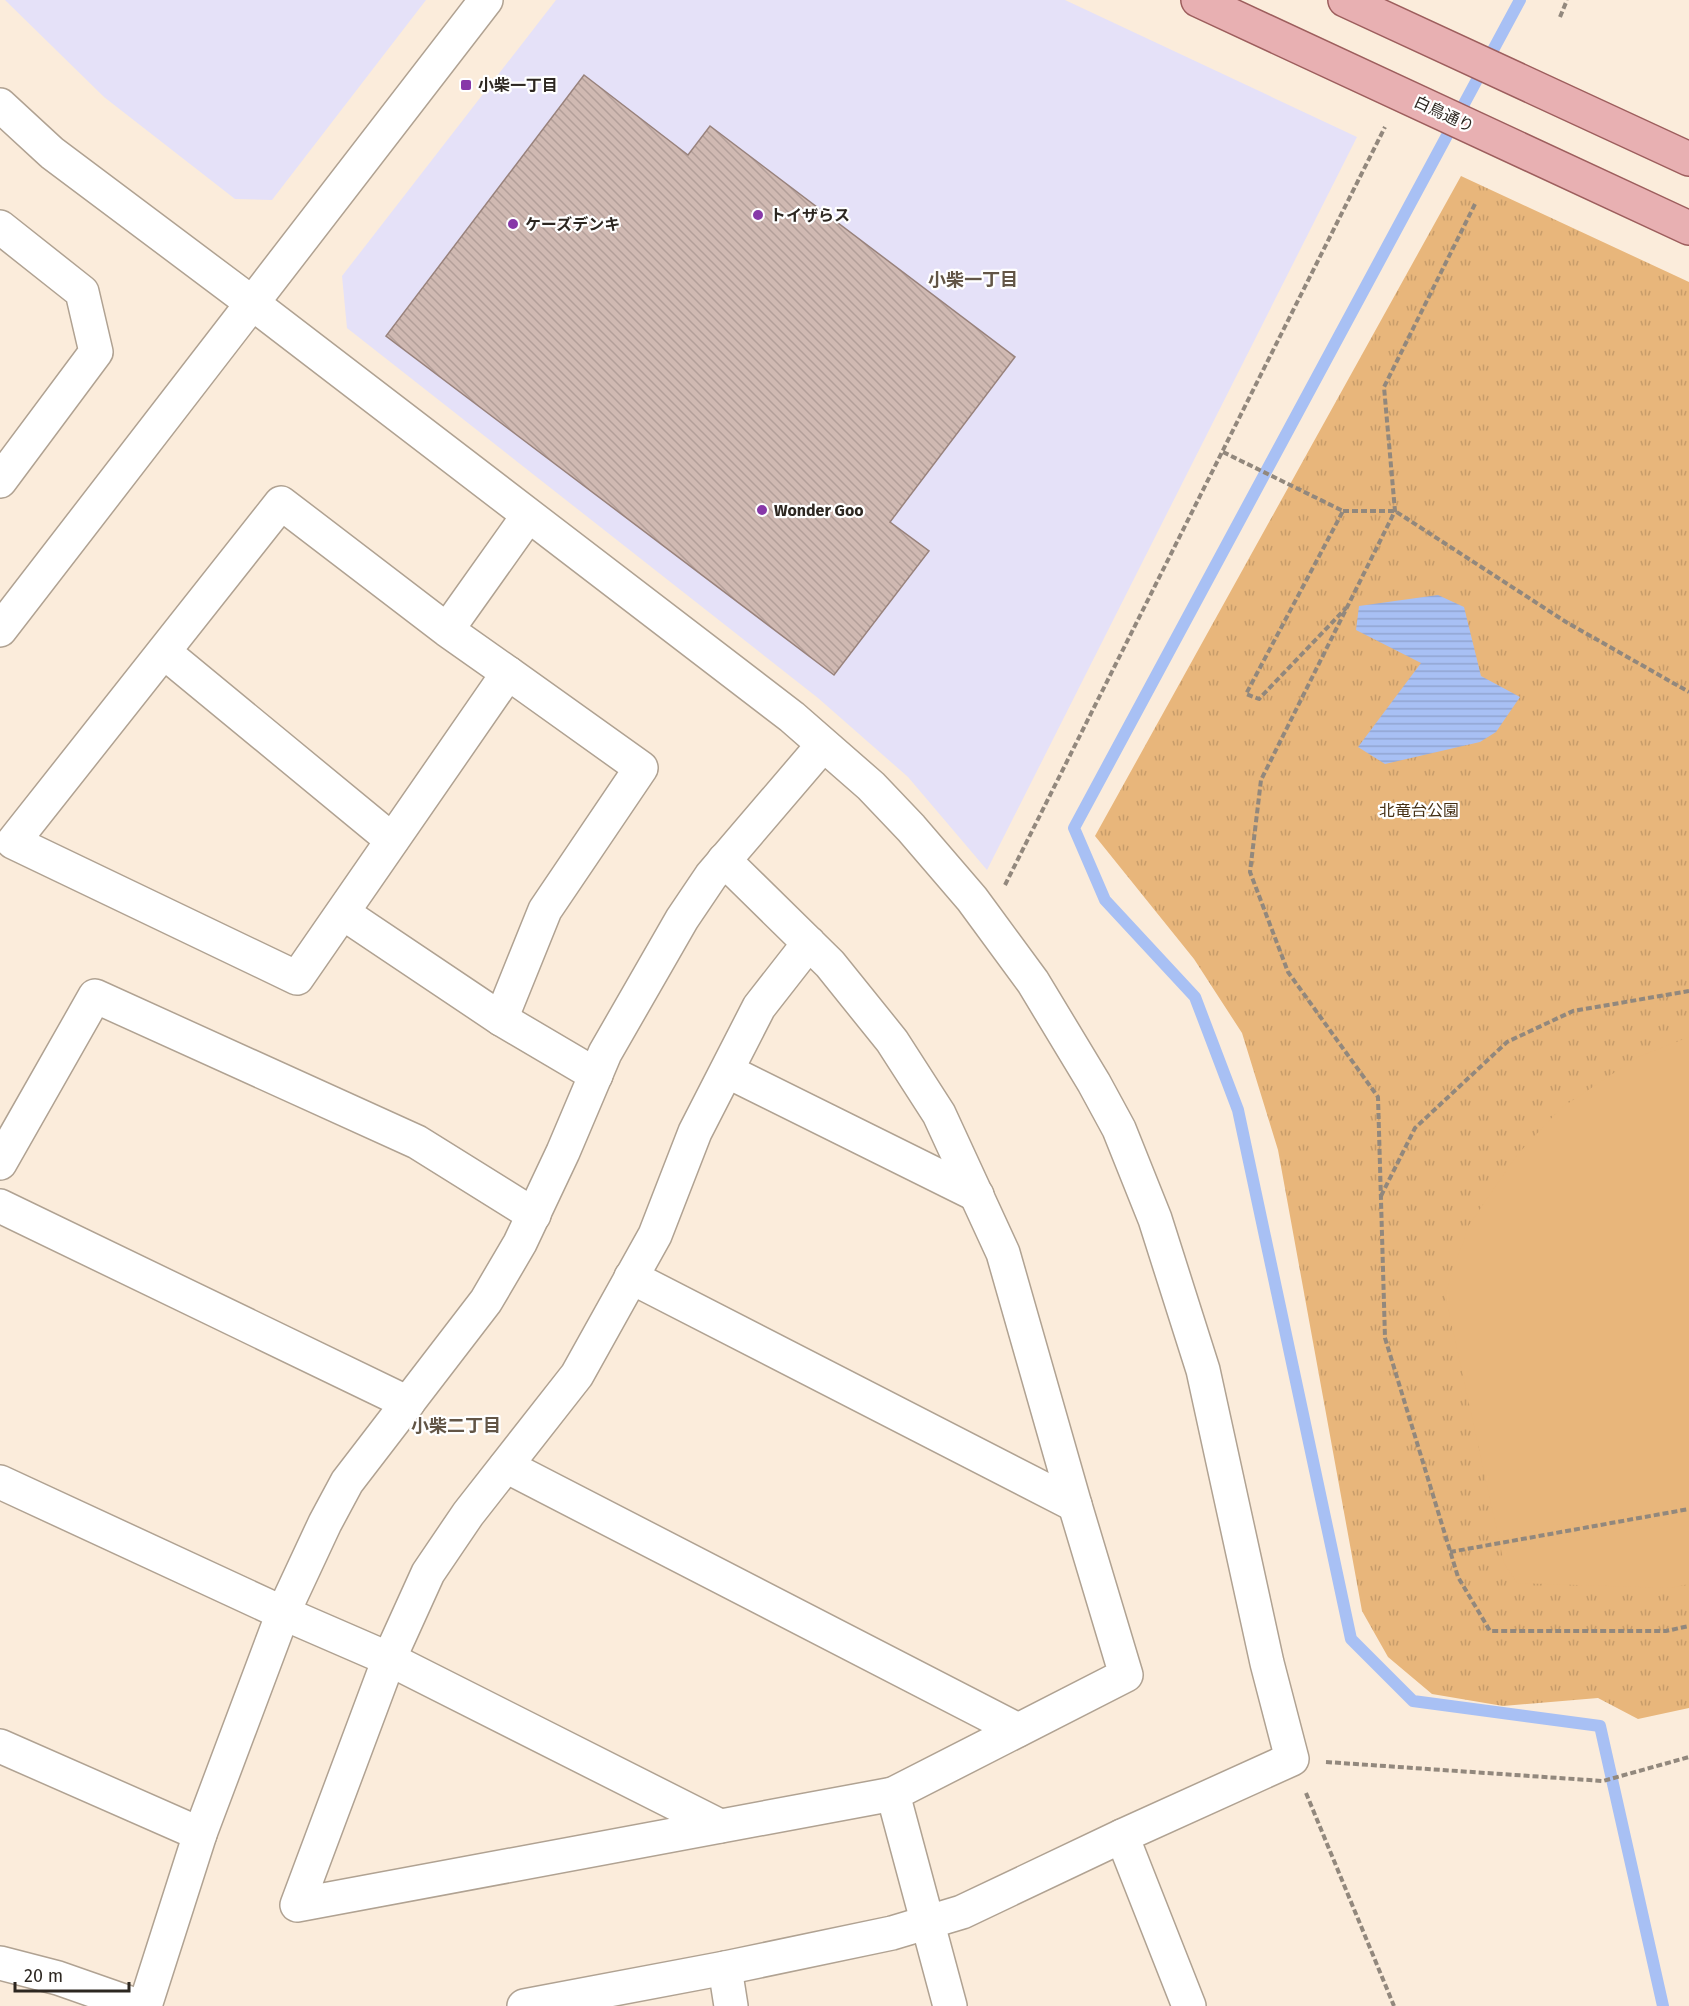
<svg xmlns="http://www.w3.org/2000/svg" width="1689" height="2006" font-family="'Fira Sans','Noto Sans JP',sans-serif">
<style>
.commercial{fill:#e5e1f8}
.grass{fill:url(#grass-tufts)}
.pitch{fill:#e8b67b}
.water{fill:url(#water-rules)}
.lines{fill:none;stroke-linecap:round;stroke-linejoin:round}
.stream{stroke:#a8c0f4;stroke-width:12}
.building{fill:url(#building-back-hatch);stroke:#98827c;stroke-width:1.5}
.minor-casing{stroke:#b0a292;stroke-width:36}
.major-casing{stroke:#9d5e5d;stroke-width:36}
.path{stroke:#92887d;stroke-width:4;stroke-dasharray:6 3;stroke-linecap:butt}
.minor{stroke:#fff;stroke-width:33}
.major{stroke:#e8b0b2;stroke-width:33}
.poi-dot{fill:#8738a8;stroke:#fff;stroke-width:2}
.labels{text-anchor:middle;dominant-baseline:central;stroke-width:4.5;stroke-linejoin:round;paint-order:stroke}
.poi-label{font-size:16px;font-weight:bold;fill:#2d2721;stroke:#fff;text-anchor:start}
.street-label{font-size:16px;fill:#2d2721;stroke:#fff}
.park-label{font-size:16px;fill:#453015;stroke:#fff}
.neighbourhood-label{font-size:18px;font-weight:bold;fill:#625546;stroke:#fff}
</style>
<defs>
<pattern id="grass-tufts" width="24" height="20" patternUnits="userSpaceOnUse" patternTransform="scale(1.5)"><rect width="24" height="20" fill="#e8b67b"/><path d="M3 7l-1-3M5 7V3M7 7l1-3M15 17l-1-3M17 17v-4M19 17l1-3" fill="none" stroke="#c79c6a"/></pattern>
<pattern id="water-rules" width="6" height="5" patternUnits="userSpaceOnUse" patternTransform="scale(1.5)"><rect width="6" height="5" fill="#a8c0f4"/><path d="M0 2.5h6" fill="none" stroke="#91a5d1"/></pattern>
<pattern id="building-back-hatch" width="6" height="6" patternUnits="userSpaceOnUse" patternTransform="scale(1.5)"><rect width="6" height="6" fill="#d0b9b2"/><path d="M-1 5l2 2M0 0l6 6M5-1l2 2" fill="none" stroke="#b39f99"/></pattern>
</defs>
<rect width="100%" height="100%" fill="#fbecdb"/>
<!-- commercial -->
<g class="commercial">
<path d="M5,0H426L272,200L235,199L104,97Z"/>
<path d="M556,0H1065L1357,137L987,870L908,777L818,698L347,328L342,276Z"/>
</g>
<!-- grass -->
<path class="grass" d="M1461,176L1689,282V1708L1638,1719L1598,1698L1503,1706L1432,1694L1388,1657L1362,1611L1278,1150L1242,1033L1194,959L1095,836Z"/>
<!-- pitch -->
<path class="pitch" d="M1689,1037V1584L1670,1588L1517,1583L1504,1563L1445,1294L1469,1225L1517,1155L1561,1108L1638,1057Z"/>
<!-- water -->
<path class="water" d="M1438,595L1464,607L1481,676L1520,697L1496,732L1480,742L1385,764L1358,747L1421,663L1356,630L1359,606Z"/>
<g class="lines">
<!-- stream -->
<path class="stream" d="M1520,0L1074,828L1105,900L1195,997L1238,1110L1351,1639L1413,1701L1600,1726L1663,2006"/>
</g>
<!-- building -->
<path class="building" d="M584,75L688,155L710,126L1015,357L890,522L929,551L834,675L386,336Z"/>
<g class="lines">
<defs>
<g id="minor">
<path d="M0,105L52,153L252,303L792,717L871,786L911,828L972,899L1033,982L1094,1083L1119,1129L1155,1219L1203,1370L1267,1663L1292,1759L1122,1836L962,1912L892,1933L725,1968L524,2006"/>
<path d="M0,227L82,292L96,352L0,481"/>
<path d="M0,630L486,0"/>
<path d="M447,630L508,673L297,978L13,842L281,503L447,630L528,516"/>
<path d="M164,652L392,840"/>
<path d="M724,860L830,964L892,1041L939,1114L1003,1253L1075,1505L1126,1675L893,1794L297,1905L389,1659L428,1573L468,1514L577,1375L655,1235L695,1132L759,1007L809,943"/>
<path d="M343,913L501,1019L545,910L641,768L508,673"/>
<path d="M501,1019L596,1075"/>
<path d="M727,1071L977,1195"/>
<path d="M0,1163L95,996L417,1142L534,1215"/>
<path d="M0,1206L408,1403"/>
<path d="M631,1277L1075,1505"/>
<path d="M506,1466L1018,1730"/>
<path d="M0,1482L283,1613L389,1659L720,1826"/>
<path d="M0,1746L200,1834"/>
<path d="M893,1794L950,2006"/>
<path d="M1122,1836L1189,2006"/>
<path d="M0,1963L58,1978L138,2006"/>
<path d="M725,1968L731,2006"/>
<path d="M145,2006L200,1834L283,1613L325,1523L347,1482L486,1301L520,1243L563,1152L605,1053L682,919L711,876L823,745"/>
</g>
<g id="major">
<path d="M1198,0L1689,228"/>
<path d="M1345,0L1689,159"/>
</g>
</defs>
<!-- minor casing -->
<use href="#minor" class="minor-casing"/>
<!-- major casing -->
<use href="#major" class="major-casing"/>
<!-- path -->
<g class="path">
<path d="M1560,17L1567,0"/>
<path d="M1475,204L1384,387L1395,511L1261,780L1250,872L1288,972L1378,1097L1385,1338L1458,1577L1490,1631H1666L1689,1626"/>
<path d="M1223,452L1343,511L1246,694L1259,699L1346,608"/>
<path d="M1343,511H1395L1566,622L1689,692"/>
<path d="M1005,885L1385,127"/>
<path d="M1381,1196L1415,1128L1507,1042L1573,1011L1689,991"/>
<path d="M1450,1552L1689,1509"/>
<path d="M1326,1762L1603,1781L1689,1757"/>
<path d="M1306,1793L1394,2006"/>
</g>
<!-- minor -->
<use href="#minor" class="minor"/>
<!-- major -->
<use href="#major" class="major"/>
</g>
<!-- markers -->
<g class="poi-dot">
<rect x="460" y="79" width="12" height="12" rx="3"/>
<circle cx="758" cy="215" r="6"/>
<circle cx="513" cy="224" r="6"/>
<circle cx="762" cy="510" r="6"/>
</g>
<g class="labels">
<!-- poi labels -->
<g class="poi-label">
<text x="478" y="85">小柴一丁目</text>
<text x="770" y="215">トイザらス</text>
<text x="525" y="224">ケーズデンキ</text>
<text x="774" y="510">Wonder Goo</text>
</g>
<!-- street labels -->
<g class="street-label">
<text transform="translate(1444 114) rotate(25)">白鳥通り</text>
</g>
<!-- park labels -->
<g class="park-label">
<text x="1419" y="810">北竜台公園</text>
</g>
<!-- neighbourhood labels -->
<g class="neighbourhood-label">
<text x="973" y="280">小柴一丁目</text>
<text x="456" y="1426">小柴二丁目</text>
</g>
</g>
<!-- scale -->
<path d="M15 1982v9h114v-9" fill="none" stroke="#2d2721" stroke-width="3"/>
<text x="24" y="1982" font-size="18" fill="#2d2721" stroke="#ffffff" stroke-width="4.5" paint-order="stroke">20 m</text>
</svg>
